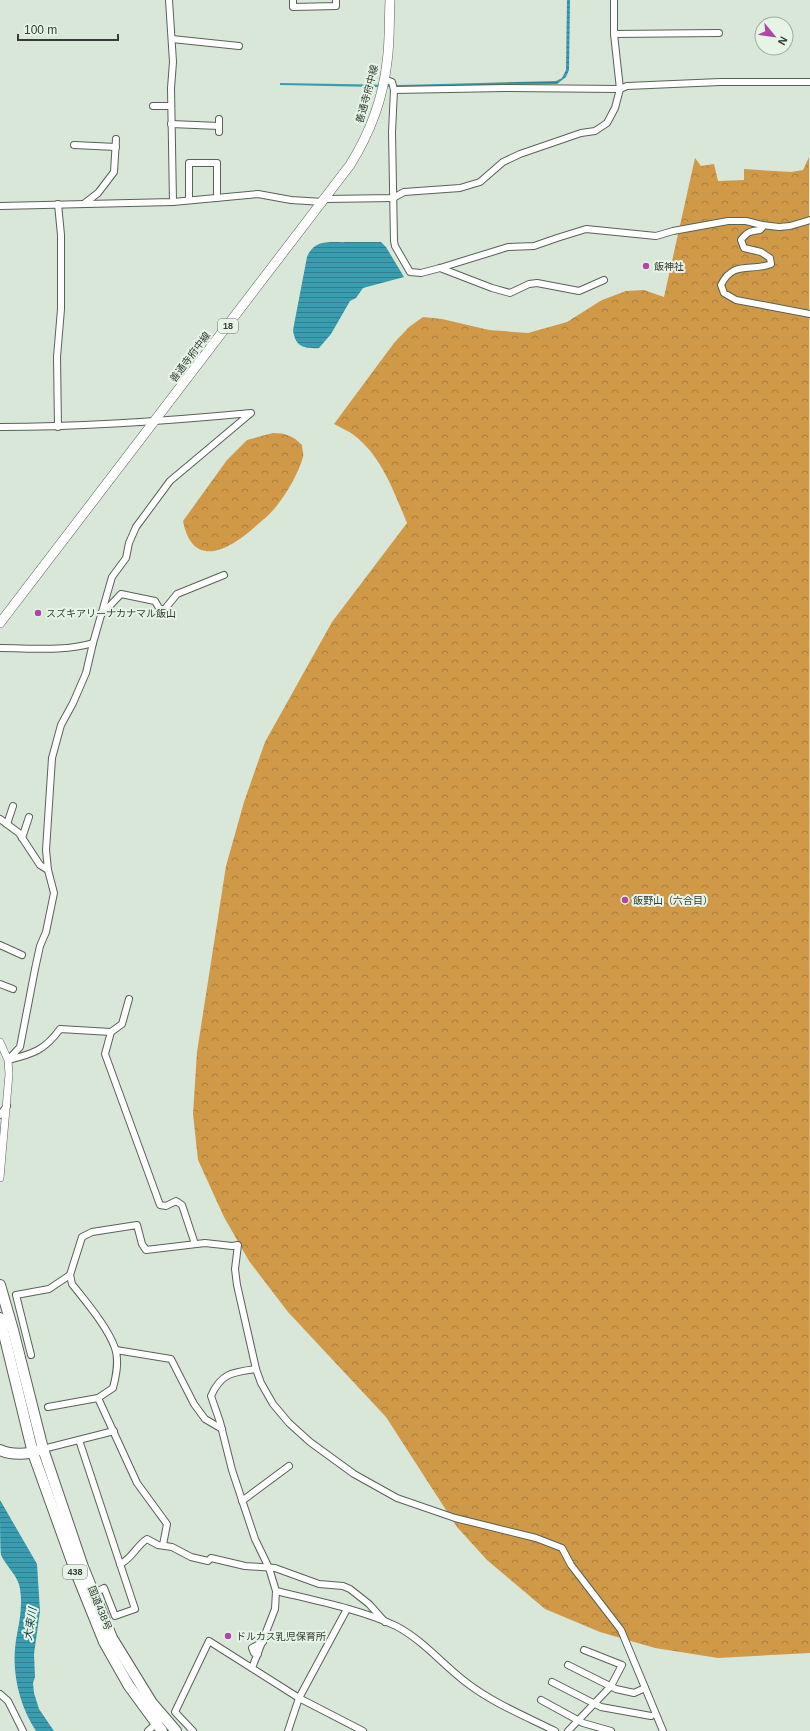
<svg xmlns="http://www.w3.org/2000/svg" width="810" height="1731" font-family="Arial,'Noto Sans JP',sans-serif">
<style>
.forest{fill:url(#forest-crowns)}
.water{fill:url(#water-rules)}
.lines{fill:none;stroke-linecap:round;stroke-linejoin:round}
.minor-casing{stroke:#576356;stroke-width:8}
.tertiary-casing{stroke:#576356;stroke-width:8}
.primary-casing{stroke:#576356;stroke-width:10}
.trunk-casing{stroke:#576356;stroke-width:12}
.minor{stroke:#fff;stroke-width:6}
.tertiary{stroke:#fff;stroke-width:7}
.primary{stroke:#fff;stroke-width:9}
.trunk{stroke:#fff;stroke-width:10}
.poi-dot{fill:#b046a7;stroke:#e6f4e5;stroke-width:1.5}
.labels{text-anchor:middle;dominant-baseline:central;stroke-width:4;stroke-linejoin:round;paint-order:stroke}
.shield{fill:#e6f4e5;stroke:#6a726a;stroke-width:1}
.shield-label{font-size:9px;font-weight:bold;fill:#353b35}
.street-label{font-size:10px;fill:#353b35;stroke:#e6f4e5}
.poi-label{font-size:10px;fill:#353b35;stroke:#e6f4e5;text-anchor:start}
.water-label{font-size:11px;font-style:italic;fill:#003e48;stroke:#e6f4e5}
</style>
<defs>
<pattern id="forest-crowns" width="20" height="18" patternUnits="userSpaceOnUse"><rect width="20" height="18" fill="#d09948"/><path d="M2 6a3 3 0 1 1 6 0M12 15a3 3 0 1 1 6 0" fill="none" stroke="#aa7e3d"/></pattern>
<pattern id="water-rules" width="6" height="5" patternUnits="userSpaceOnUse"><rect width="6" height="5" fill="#399caf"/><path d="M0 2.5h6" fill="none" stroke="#31808f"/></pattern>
</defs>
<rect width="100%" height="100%" fill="#d9e7d8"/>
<!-- forest -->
<g class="forest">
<path d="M809,157L810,1653L718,1658L655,1648L600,1632L545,1609L487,1560L457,1527L386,1417L288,1312L249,1261L224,1217L198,1160L193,1114L197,1052L226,866L244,802L265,742L332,622L407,523C394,492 382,457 355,436C349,431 341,428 334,424L394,343L409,327L423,317L442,319L489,330L528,333L567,322L602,300L626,291L644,290L664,297L695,158L701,166L714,164L718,181L744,180V169L791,172L803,170Z"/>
<path d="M273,433C286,433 293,436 302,445C302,449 304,454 303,457C298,475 286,494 275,508C270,514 263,520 257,525C232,548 193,572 183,521L227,460L247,440Z"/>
</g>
<!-- water -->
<g class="water">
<path d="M567,0H570L569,70L566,77L557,84L376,87L280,85V83L400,85L556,81L562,78L566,70Z"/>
<path d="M349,242H381L386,247L404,277L363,288L356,298L350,301L331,334L319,348C303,349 295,346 293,330L307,257C315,238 331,243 349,242Z"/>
<path d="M0,1500L37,1564L40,1611L34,1654L35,1677L33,1683L34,1693L39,1709L54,1731H36C19,1705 11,1671 16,1640C19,1623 23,1607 20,1589C19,1577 6,1566 1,1555C0,1547 0,1511 0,1500Z"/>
</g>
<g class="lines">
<defs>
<g id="minor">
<path d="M169,0L173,62L171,88L173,202"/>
<path d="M293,0V7L336,6V0"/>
<path d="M614,34L719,33"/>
<path d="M172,39L239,46"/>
<path d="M384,79L392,82L394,90L505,88L620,89L627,86L720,82H810"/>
<path d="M394,90L392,132L394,241L395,246L410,272L421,273L440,268L508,247L534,246L557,238L586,229L656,236L673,231L728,221H746L762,225V228L760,230C750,231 747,232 741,240L744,248L761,252L770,258L771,264C751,272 733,260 721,285L724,293L736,300L810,314"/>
<path d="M153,106H171"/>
<path d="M219,119V132"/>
<path d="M171,124L219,126"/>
<path d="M74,145L116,147"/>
<path d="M325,199L393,198L404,192L460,188L480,182L503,162L520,154L581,133L595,131L607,123L615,108L620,89L614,34V0"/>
<path d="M189,200V163H217V198"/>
<path d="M85,203L98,193L114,172L116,139"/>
<path d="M58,204L61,235V309L57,357L58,427"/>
<path d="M0,206L173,202L258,194L291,200L323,202"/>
<path d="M762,225L779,227L790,226L810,220"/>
<path d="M440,268L492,288L510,293L529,284L537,283L579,291L604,280"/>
<path d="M0,427C84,427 167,421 251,413L170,481L136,527L129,543L126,558L112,577L93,643L86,673L73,703L61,725L52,758L46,850L48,870L54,893L46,932L40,946L35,969L20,1047L8,1060"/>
<path d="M102,614L121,594L155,601L159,608L164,610L177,594L224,575"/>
<path d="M0,648C30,648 64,652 93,643"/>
<path d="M0,819L19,833L40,865L48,870"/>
<path d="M7,824L13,806"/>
<path d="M22,838L29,817"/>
<path d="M0,945L22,955"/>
<path d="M0,984L13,989"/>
<path d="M111,1032L105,1054L160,1205L166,1206L176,1201L182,1205L195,1244"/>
<path d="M8,1060C33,1054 45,1050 60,1029L111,1032L122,1024L129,999"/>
<path d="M0,1115L7,1106"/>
<path d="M116,1350L171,1359L194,1404L205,1419L222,1429"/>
<path d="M31,1355L16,1295L49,1289L70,1275"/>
<path d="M256,1369C233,1372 221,1373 211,1396L220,1422L232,1470L255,1539L269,1568L276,1591C313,1600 363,1610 396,1626C423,1640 443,1665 467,1683C493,1703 525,1716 555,1731"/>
<path d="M98,1398L137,1483L167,1524L163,1545"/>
<path d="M48,1407L98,1398L113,1388C116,1377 119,1359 115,1348C107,1326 86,1302 72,1284L70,1275L82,1237L92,1232L137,1225L142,1244L146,1250L205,1243L232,1246L238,1245L235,1269L237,1285L256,1369L261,1383L273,1404L289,1423L310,1442L354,1474L397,1498L455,1518L536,1538L562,1548L571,1565L621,1630L663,1731"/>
<path d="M79,1440L135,1609L115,1616L104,1588L94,1593"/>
<path d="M43,1449L114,1431"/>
<path d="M242,1501L289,1466"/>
<path d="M120,1564C132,1559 136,1546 147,1539L158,1545L172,1547L191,1557L208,1561L211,1558L245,1566L275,1568L319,1584L343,1586L350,1589L369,1604L385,1622"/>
<path d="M258,1654L254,1653L252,1648L263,1642"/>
<path d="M568,1665L616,1689L634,1693L645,1688"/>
<path d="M252,1668L275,1609L276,1591"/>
<path d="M552,1682L601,1707L651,1716"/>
<path d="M0,1694L8,1701L23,1731"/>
<path d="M541,1700L583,1723L611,1731"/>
<path d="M148,1731L159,1721"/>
<path d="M193,1731L175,1712L209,1641L299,1698L363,1731"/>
<path d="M288,1731L299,1698L347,1609"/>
<path d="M568,1731L611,1686L622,1665L584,1650"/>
</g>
<path id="tertiary" d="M0,1042L8,1060L9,1074L0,1178"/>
<path id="primary" d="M0,623L350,165C370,133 383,98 387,62C390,42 389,20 390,0"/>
<g id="trunk">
<path d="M0,1285L13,1330L43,1449L83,1567L112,1638L152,1703L176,1731"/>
<path d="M0,1318L33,1453L75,1570L104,1642L129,1686L162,1731"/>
<path d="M0,1450C11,1455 28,1455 39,1450"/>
</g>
</defs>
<!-- minor casing -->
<use href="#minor" class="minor-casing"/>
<!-- tertiary casing -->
<use href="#tertiary" class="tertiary-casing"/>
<!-- primary casing -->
<use href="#primary" class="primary-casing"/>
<!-- trunk casing -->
<use href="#trunk" class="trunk-casing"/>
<!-- minor -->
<use href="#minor" class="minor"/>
<!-- tertiary -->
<use href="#tertiary" class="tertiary"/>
<!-- primary -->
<use href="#primary" class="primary"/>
<!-- trunk -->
<use href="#trunk" class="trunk"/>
</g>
<!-- markers -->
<g class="poi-dot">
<circle cx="646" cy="266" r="4"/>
<circle cx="38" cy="613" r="4"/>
<circle cx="625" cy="900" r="4"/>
<circle cx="228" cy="1636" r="4"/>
</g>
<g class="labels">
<!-- shield labels -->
<g class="shield">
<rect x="218" y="319" width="20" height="14" rx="3"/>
<rect x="63" y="1565" width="24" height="14" rx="3"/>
</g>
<g class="shield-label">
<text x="228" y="326">18</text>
<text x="75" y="1572">438</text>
</g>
<!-- street labels -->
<g class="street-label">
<text transform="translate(367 94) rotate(-75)">善通寺府中線</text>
<text transform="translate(190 357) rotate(-53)">善通寺府中線</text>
<text transform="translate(100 1608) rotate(68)">国道438号</text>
</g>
<!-- poi labels -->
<g class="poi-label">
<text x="654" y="266">飯神社</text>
<text x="46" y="613">スズキアリーナカナマル飯山</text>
<text x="633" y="900">飯野山（六合目）</text>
<text x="236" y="1636">ドルカス乳児保育所</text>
</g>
<!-- water labels -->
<g class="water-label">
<text transform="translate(30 1624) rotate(-81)">大束川</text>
</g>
</g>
<!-- north arrow -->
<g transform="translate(774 36) rotate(119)"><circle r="19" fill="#e6f4e5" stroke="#9faa9f"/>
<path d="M0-3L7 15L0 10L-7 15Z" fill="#b046a7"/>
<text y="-6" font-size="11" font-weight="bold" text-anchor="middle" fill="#353b35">N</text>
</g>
<!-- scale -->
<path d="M18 34v6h100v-6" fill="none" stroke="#353b35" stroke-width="2"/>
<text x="24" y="34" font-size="12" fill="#353b35" stroke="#e6f4e5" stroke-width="3" paint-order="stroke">100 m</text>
</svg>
